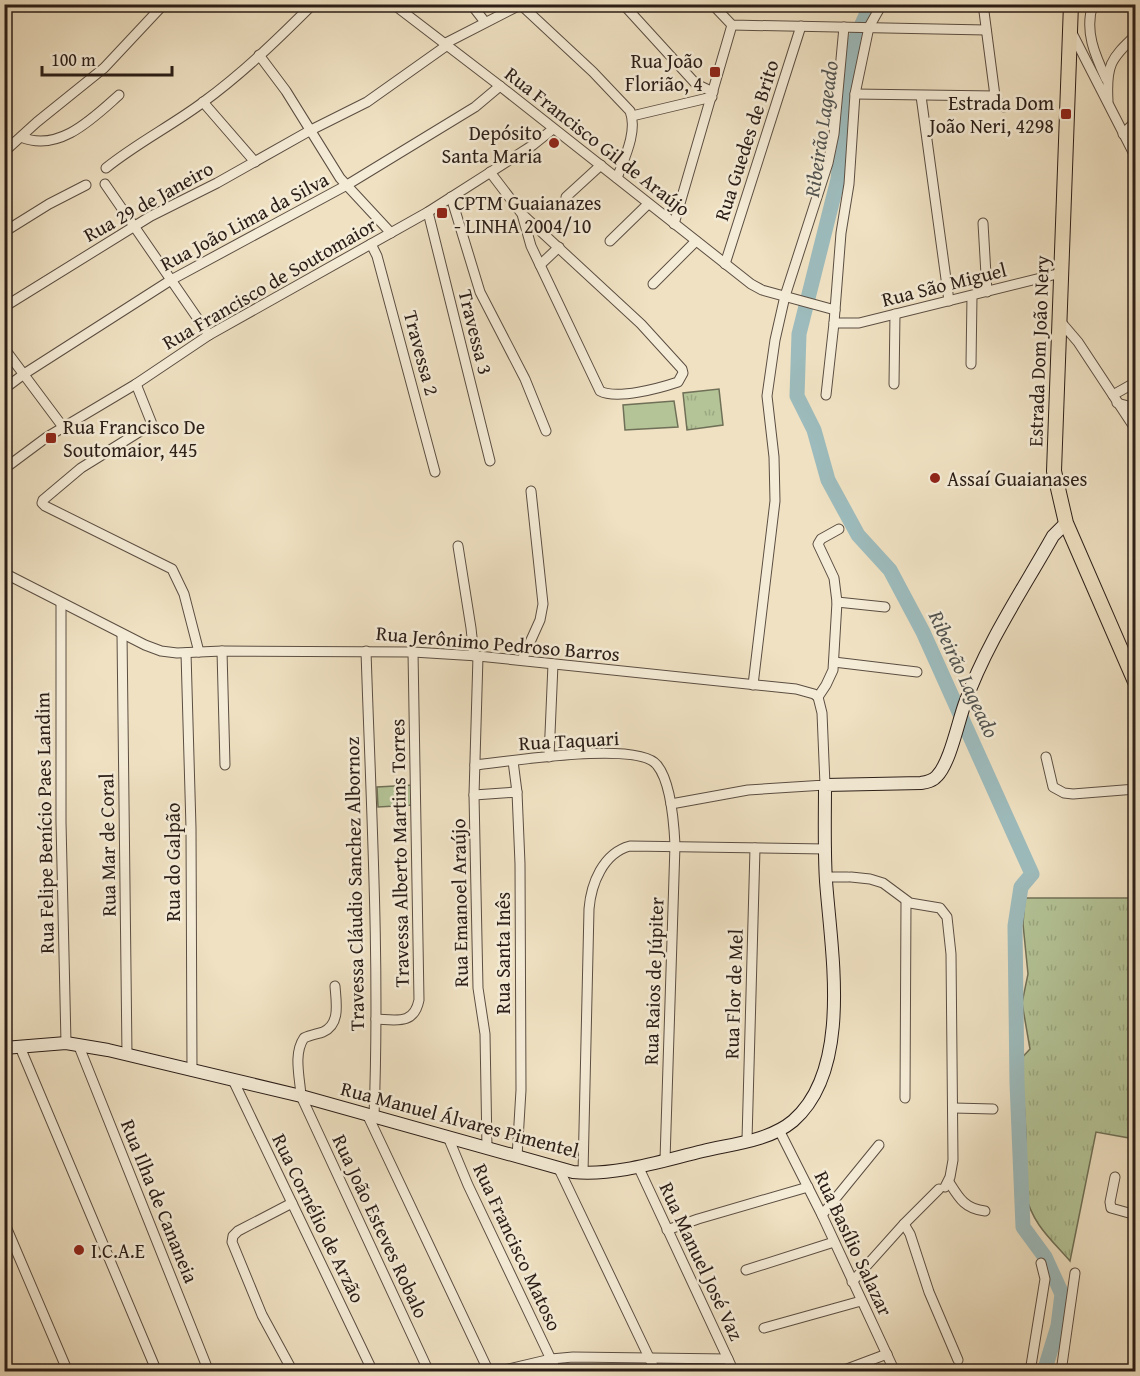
<svg xmlns="http://www.w3.org/2000/svg" width="1140" height="1376" font-family="'Gentium Book Plus',serif">
<style>
.grass{fill:#b4c497;stroke:#6f7057;stroke-width:1.5}
.park{fill:url(#park-tufts);stroke:#6f7057;stroke-width:1.5}
.lines{fill:none;stroke-linecap:round;stroke-linejoin:round}
.river{stroke:#9dbbbc;stroke-width:15}
.street-casing{stroke:#5b4e42;stroke-width:11}
.secondary-casing{stroke:#2a1d17;stroke-width:14}
.primary-casing{stroke:#2a1d17;stroke-width:16}
.street{stroke:#f5ecd7;stroke-width:9}
.secondary{stroke:#f5ecd7;stroke-width:12}
.primary{stroke:#efe1c2;stroke-width:14}
.poi-dot{fill:#8f2418;stroke:#f5ecd7;stroke-width:2}
.labels{text-anchor:middle;dominant-baseline:central;stroke-width:5;stroke-linejoin:round;paint-order:stroke}
.poi-label{font-size:20px;fill:#2a1d17;stroke:#f5ecd7;text-anchor:start}
.street-label{font-size:20px;fill:#2a1d17;stroke:#f5ecd7}
.water-label{font-size:21px;font-style:italic;fill:#525451;stroke:#f5ecd7}
</style>
<defs>
<pattern id="park-tufts" width="24" height="20" patternUnits="userSpaceOnUse" patternTransform="scale(1.5)"><rect width="24" height="20" fill="#b4c497"/><path d="M3 7l-1-3M5 7V3M7 7l1-3M15 17l-1-3M17 17v-4M19 17l1-3" fill="none" stroke="#9ba881"/></pattern>
</defs>
<rect width="100%" height="100%" fill="#efe1c2"/>
<filter id="stains"><feTurbulence type="fractalNoise" baseFrequency=".00333" numOctaves="4"/><feColorMatrix values="0 0 0 0 .2 0 0 0 0 .09 0 0 0 0 .02 0 0 0 .5 -.17"/></filter>
<radialGradient id="worn" r=".72"><stop offset=".6" stop-color="#630" stop-opacity="0"/><stop offset="1" stop-color="#630" stop-opacity=".3"/></radialGradient>
<!-- grass -->
<g class="grass">
<path d="M674,401L678,427L625,430L623,405Z"/>
<path d="M413,785V805L378,807L377,787Z"/>
</g>
<!-- park -->
<g class="park">
<path d="M719,389L723,425L687,430L683,393Z"/>
<path d="M1025,898H1135V1139L1096,1132L1070,1261C1050,1238 1033,1225 1025,1193L1026,1135L1024,1102L1018,1085L1021,1071L1018,1062L1030,1049L1022,1003L1028,974L1023,924Z"/>
</g>
<g class="lines">
<!-- river -->
<path class="river" d="M871,4L853,44L838,179L799,334L797,396L814,430L828,480L858,535L890,570L923,632L1032,874L1021,887L1015,926L1017,1083L1023,1227L1045,1257L1062,1294L1058,1326L1044,1372"/>
<defs>
<g id="street">
<path d="M393,4L500,86L751,284L762,290L835,310"/>
<path d="M471,4L485,22"/>
<path d="M520,4L593,72L630,111C638,131 624,159 617,178"/>
<path d="M623,4L696,84L713,92"/>
<path d="M712,4L732,25L986,30"/>
<path d="M983,4L995,96"/>
<path d="M1093,4C1084,31 1095,55 1106,79"/>
<path d="M1071,31L1136,158"/>
<path d="M444,44L522,4"/>
<path d="M259,55L286,91L340,178L391,233"/>
<path d="M855,94L995,96L1000,106L1004,107"/>
<path d="M921,96L949,301"/>
<path d="M1108,101C1106,66 1110,59 1136,35"/>
<path d="M203,102L255,162"/>
<path d="M632,116L712,97"/>
<path d="M1123,134L1136,121"/>
<path d="M21,137C59,153 93,118 119,95"/>
<path d="M4,152L37,122L104,68L164,4"/>
<path d="M106,168C137,143 171,126 202,103C242,74 278,39 313,4"/>
<path d="M490,172L522,214L641,324L682,369L683,373L678,382C660,388 617,400 600,391L531,246L522,214"/>
<path d="M105,184L209,335"/>
<path d="M451,197L480,292L525,379L546,431"/>
<path d="M566,197L601,165"/>
<path d="M428,212L490,461"/>
<path d="M983,223L987,292"/>
<path d="M674,224L732,25"/>
<path d="M4,232L49,204L86,185"/>
<path d="M610,241L648,204"/>
<path d="M371,244L377,256L435,472"/>
<path d="M725,264L801,26"/>
<path d="M540,265L559,247"/>
<path d="M653,284L696,241"/>
<path d="M4,307L151,216L217,183L311,130L367,102L446,46"/>
<path d="M1060,321L1078,342L1136,430"/>
<path d="M834,323H859L1061,273"/>
<path d="M4,348L63,427"/>
<path d="M971,364L972,296"/>
<path d="M136,384L152,424L81,468L43,500L42,503L45,506L172,569L184,594L199,652"/>
<path d="M894,384L895,314"/>
<path d="M4,389L24,374L171,280L347,185L475,107L500,86"/>
<path d="M826,395L834,323L841,233L849,184L855,94L869,27L882,4"/>
<path d="M1113,395L1136,382"/>
<path d="M1117,403L1136,408"/>
<path d="M4,469L47,437L136,384L209,335L428,212L533,145L553,129"/>
<path d="M458,546L471,628L474,656"/>
<path d="M4,573L145,645L161,651L177,653L222,651L413,652L478,656L796,689L814,694L818,697"/>
<path d="M837,602L885,607"/>
<path d="M61,603V822L66,1043"/>
<path d="M122,634L127,1055"/>
<path d="M222,651L225,765"/>
<path d="M366,651C371,806 380,961 374,1116"/>
<path d="M186,653L191,828L192,1071"/>
<path d="M478,656L474,795L477,940L478,988L485,1034L487,1148"/>
<path d="M522,660L540,620L543,604L531,491"/>
<path d="M834,662L917,672"/>
<path d="M753,685L775,501L774,457L767,396L775,340L785,296L828,163L834,134L844,27"/>
<path d="M818,697L826,685L833,670L837,602L834,578L818,544L821,539L839,529"/>
<path d="M549,757L553,664"/>
<path d="M1046,757L1053,787L1064,793L1073,794L1136,789"/>
<path d="M513,761L517,792"/>
<path d="M475,765C507,762 638,740 657,765C671,782 674,824 675,845L665,1160"/>
<path d="M474,795L517,792L520,864L521,1090L517,1157"/>
<path d="M671,804L748,790L825,785L822,713L818,697"/>
<path d="M826,877H848"/>
<path d="M851,877L870,879L883,883L910,903L940,908L947,917L951,954L953,1160L950,1177L945,1187"/>
<path d="M335,986C336,1002 341,1024 323,1032C317,1034 310,1035 304,1038C293,1054 300,1078 301,1096L429,1372"/>
<path d="M376,1019C397,1020 414,1025 419,1000L413,652"/>
<path d="M78,1044L209,1372"/>
<path d="M20,1047L157,1372"/>
<path d="M233,1080L373,1372"/>
<path d="M905,1098L906,902"/>
<path d="M954,1108L993,1109"/>
<path d="M367,1114L489,1372"/>
<path d="M779,1130L822,1215L895,1372"/>
<path d="M448,1137L468,1185L557,1372"/>
<path d="M747,1140L755,848"/>
<path d="M638,1166L734,1372"/>
<path d="M559,1169L656,1372"/>
<path d="M583,1173L589,909C591,884 603,853 630,846L826,849"/>
<path d="M1115,1177L1110,1202L1111,1208L1136,1215"/>
<path d="M949,1182C959,1198 965,1209 985,1211"/>
<path d="M292,1203L238,1231L233,1236L232,1242L262,1315L293,1372"/>
<path d="M822,1215L879,1145"/>
<path d="M4,1222L68,1372"/>
<path d="M904,1224L910,1234L929,1292L958,1360"/>
<path d="M667,1230L698,1219L808,1187"/>
<path d="M746,1270L834,1242"/>
<path d="M852,1282L904,1224L939,1189"/>
<path d="M764,1328L861,1301"/>
<path d="M496,1372L551,1359L573,1357L728,1359"/>
<path d="M839,1372L887,1354"/>
<path d="M1030,1372L1045,1279L1041,1263"/>
<path d="M1061,1372L1075,1273"/>
</g>
<path id="secondary" d="M4,1048L66,1043L108,1050L301,1096L573,1172C616,1176 661,1161 703,1151C732,1144 769,1141 793,1121C853,1069 831,951 826,881C824,849 825,817 825,785L921,783C927,782 933,781 937,776C950,763 958,722 965,703C986,644 1022,591 1053,536L1066,523"/>
<path id="primary" d="M1071,4L1054,471L1066,523L1136,684"/>
</defs>
<!-- street casing -->
<use href="#street" class="street-casing"/>
<!-- secondary casing -->
<use href="#secondary" class="secondary-casing"/>
<!-- primary casing -->
<use href="#primary" class="primary-casing"/>
<!-- street -->
<use href="#street" class="street"/>
<!-- secondary -->
<use href="#secondary" class="secondary"/>
<!-- primary -->
<use href="#primary" class="primary"/>
</g>
<!-- markers -->
<g class="poi-dot">
<rect x="709" y="66" width="12" height="12" rx="3"/>
<rect x="1060" y="108" width="12" height="12" rx="3"/>
<circle cx="554" cy="143" r="6"/>
<rect x="436" y="207" width="12" height="12" rx="3"/>
<rect x="45" y="432" width="12" height="12" rx="3"/>
<circle cx="935" cy="478" r="6"/>
<circle cx="79" cy="1250" r="6"/>
</g>
<g class="labels">
<!-- poi labels -->
<g class="poi-label">
<text x="703" y="60" text-anchor="end">Rua João<tspan x="703" dy="23">Florião, 4</tspan></text>
<text x="1054" y="102" text-anchor="end">Estrada Dom<tspan x="1054" dy="23">João Neri, 4298</tspan></text>
<text x="542" y="132" text-anchor="end">Depósito<tspan x="542" dy="23">Santa Maria</tspan></text>
<text x="454" y="202">CPTM Guaianazes<tspan x="454" dy="23">- LINHA 2004/10</tspan></text>
<text x="63" y="426">Rua Francisco De<tspan x="63" dy="23">Soutomaior, 445</tspan></text>
<text x="947" y="478">Assaí Guaianases</text>
<text x="91" y="1250">I.C.A.E</text>
</g>
<!-- street labels -->
<g class="street-label">
<text transform="translate(746 140) rotate(-72)">Rua Guedes de Brito</text>
<text transform="translate(598 141) rotate(38)">Rua Francisco Gil de Araújo</text>
<text transform="translate(148 201) rotate(-29)">Rua 29 de Janeiro</text>
<text transform="translate(244 221) rotate(-28)">Rua João Lima da Silva</text>
<text transform="translate(269 283) rotate(-30)">Rua Francisco de Soutomaior</text>
<text transform="translate(944 284) rotate(-14)">Rua São Miguel</text>
<text transform="translate(476 332) rotate(76)">Travessa 3</text>
<text transform="translate(1038 351) rotate(-88)">Estrada Dom João Nery</text>
<text transform="translate(422 353) rotate(75)">Travessa 2</text>
<text transform="translate(498 643) rotate(5)">Rua Jerônimo Pedroso Barros</text>
<text transform="translate(569 740) rotate(-3)">Rua Taquari</text>
<text transform="translate(44 823) rotate(-91)">Rua Felipe Benício Paes Landim</text>
<text transform="translate(107 845) rotate(-91)">Rua Mar de Coral</text>
<text transform="translate(399 853) rotate(-91)">Travessa Alberto Martins Torres</text>
<text transform="translate(172 862) rotate(-90)">Rua do Galpão</text>
<text transform="translate(354 884) rotate(-91)">Travessa Cláudio Sanchez Albornoz</text>
<text transform="translate(459 903) rotate(-91)">Rua Emanoel Araújo</text>
<text transform="translate(502 953) rotate(-90)">Rua Santa Inês</text>
<text transform="translate(653 981) rotate(-88)">Rua Raios de Júpiter</text>
<text transform="translate(733 994) rotate(-88)">Rua Flor de Mel</text>
<text transform="translate(460 1119) rotate(15)">Rua Manuel Álvares Pimentel</text>
<text transform="translate(160 1201) rotate(68)">Rua Ilha de Cananeia</text>
<text transform="translate(319 1218) rotate(64)">Rua Cornélio de Arzão</text>
<text transform="translate(381 1226) rotate(65)">Rua João Esteves Robalo</text>
<text transform="translate(854 1243) rotate(65)">Rua Basílio Salazar</text>
<text transform="translate(518 1247) rotate(65)">Rua Francisco Matoso</text>
<text transform="translate(702 1261) rotate(65)">Rua Manuel José Vaz</text>
</g>
<!-- water labels -->
<g class="water-label">
<text transform="translate(821 129) rotate(-82)">Ribeirão Lageado</text>
<text transform="translate(964 674) rotate(65)">Ribeirão Lageado</text>
</g>
</g>
<!-- margin -->
<rect width="1140" height="1376" fill="none" stroke="#efe1c2" stroke-width="24"/>
<rect x="6" y="6" width="1128" height="1364" fill="none" stroke="#2a1d17" stroke-width="3"/>
<rect x="12" y="12" width="1116" height="1352" fill="none" stroke="#2a1d17" stroke-width="1.5"/>
<!-- scale -->
<path d="M42 66v9h130v-9" fill="none" stroke="#2a1d17" stroke-width="3"/>
<text x="51" y="66" font-size="18" fill="#2a1d17" stroke="#f5ecd7" stroke-width="4.5" paint-order="stroke">100 m</text>
<rect width="100%" height="100%" filter="url(#stains)"/>
<rect width="100%" height="100%" fill="url(#worn)"/>
</svg>
